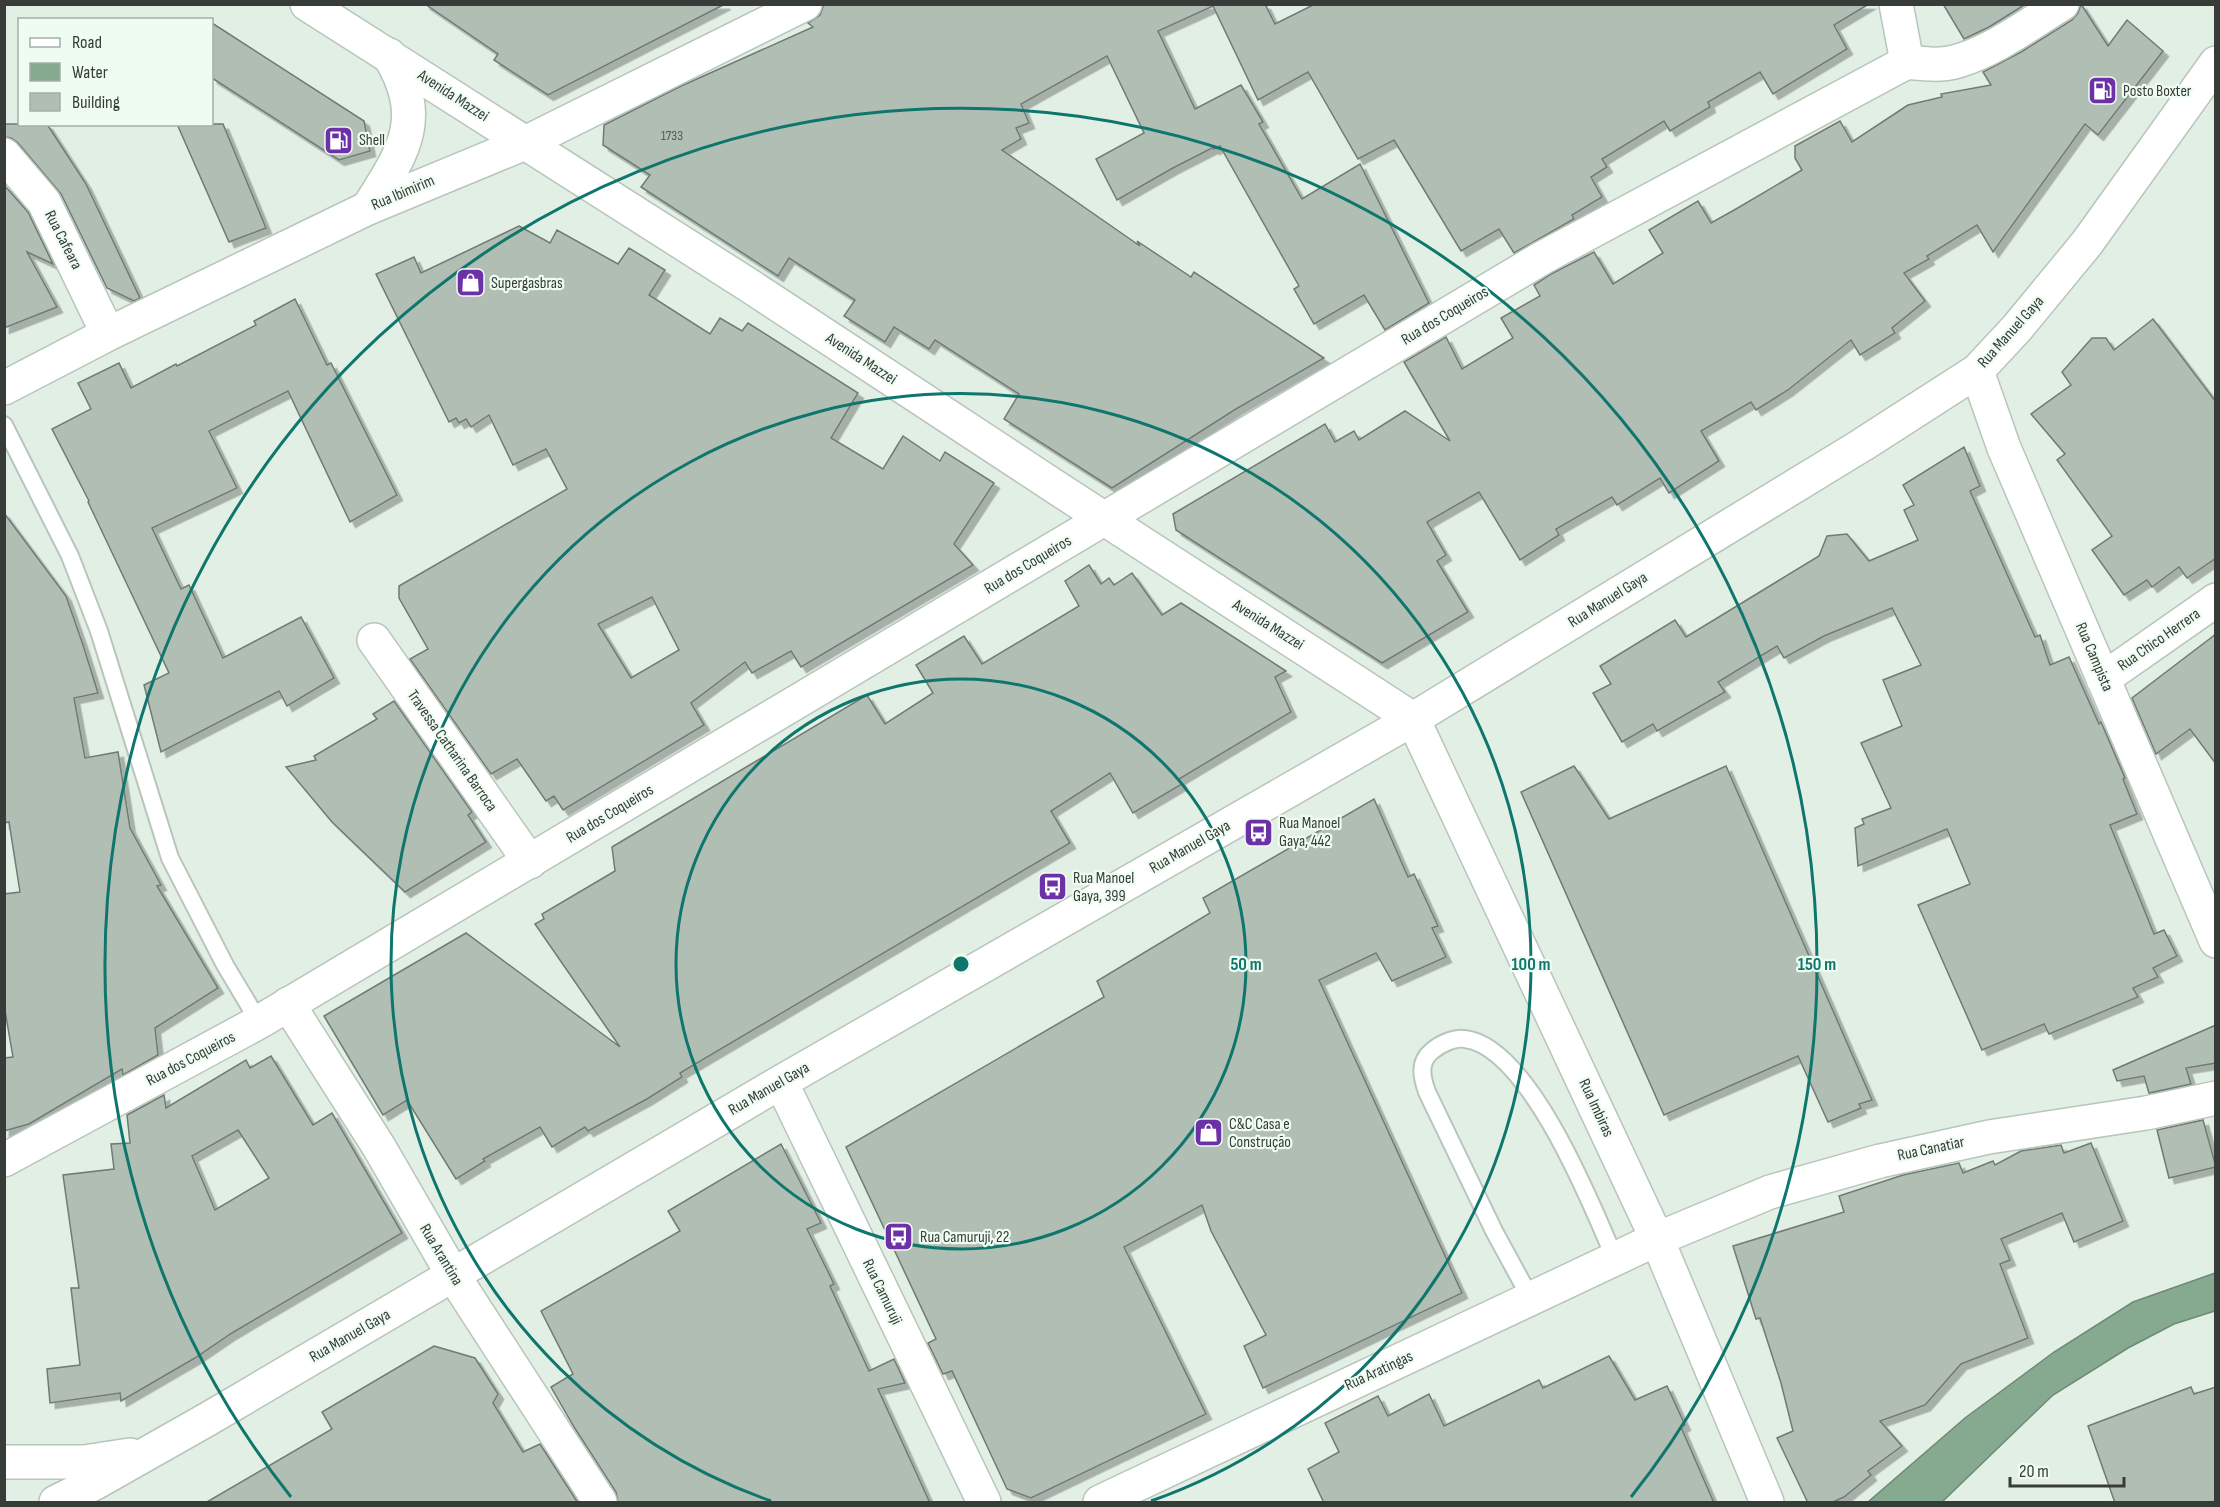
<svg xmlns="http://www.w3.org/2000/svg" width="2220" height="1507" font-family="'Sofia Sans Condensed',sans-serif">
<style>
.water{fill:#85aa8f;stroke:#6e8975;stroke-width:1.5}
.building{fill:#b1beb4;stroke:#707b73;stroke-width:1.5;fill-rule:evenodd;filter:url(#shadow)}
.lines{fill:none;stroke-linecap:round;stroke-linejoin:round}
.lane-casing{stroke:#b8c5bb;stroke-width:20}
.street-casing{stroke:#b8c5bb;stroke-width:36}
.secondary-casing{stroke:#b8c5bb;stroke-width:36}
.lane{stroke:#fff;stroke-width:16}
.street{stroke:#fff;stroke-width:33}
.secondary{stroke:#fff;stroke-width:33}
.ring{fill:none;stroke:#0f766e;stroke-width:3}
.labels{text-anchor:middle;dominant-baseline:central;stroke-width:4.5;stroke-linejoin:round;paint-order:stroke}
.number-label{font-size:14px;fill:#565c57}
.poi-label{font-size:16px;fill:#373c38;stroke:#effcf2;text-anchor:start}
.street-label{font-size:16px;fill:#373c38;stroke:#effcf2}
.centre{fill:#0f766e;stroke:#effcf2;stroke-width:3}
.ring-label{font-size:18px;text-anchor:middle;font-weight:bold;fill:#0f766e;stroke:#effcf2;stroke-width:4.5;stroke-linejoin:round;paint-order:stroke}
</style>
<defs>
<filter id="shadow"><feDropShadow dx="5.5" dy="5.5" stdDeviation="0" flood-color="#0004"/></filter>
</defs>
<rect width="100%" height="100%" fill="#e2efe5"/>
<!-- water -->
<path class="water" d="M2215,1273V1311L2174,1324L2128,1348L2053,1395L1942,1502H1868L1965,1418L2054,1352L2133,1302Z"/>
<!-- building -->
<g class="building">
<path d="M425,4H725L548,95L494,60L498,54Z"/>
<path d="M824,4H1265L1275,24L1315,4H1869L1834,25L1847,49L1773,94L1760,72L1708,102L1710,107L1670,131L1664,121L1602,159L1607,167L1591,177L1602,197L1572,215L1574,219L1514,253L1499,229L1461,251L1394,140L1358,159L1308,72L1258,100L1213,6L1158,31L1195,109L1241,85L1263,122L1259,124L1302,199L1360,164L1429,303L1385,330L1364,295L1314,324L1294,289L1299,286L1220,146L1214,149V147L1173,168L1117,200L1096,159L1144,133L1107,56L1021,104L1029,123L1016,128L1021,139L1002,150L1140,246L1137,241L1191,277L1194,272L1324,358L1236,409L1112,488L1004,419L1019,394L935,340L929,349L894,327L885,342L844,316L855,300L789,258L778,276L641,187L650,175L603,145L604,125L679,87L813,27L808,23L820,15Z"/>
<path d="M1943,4H2026L1989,27L1964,39Z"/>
<path d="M2081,4L2108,46L2127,20L2163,51L2098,135L2085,124L1993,252L1977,225L1927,256L1929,259L1904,273L1925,301L1892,328L1895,333L1860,355L1851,340L1788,390L1756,410L1751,402L1701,431L1719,461L1669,493L1660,478L1617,505L1612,497L1556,529L1559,535L1520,560L1479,492L1427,522L1446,555L1437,561L1468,612L1382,663L1176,530L1173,514L1325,424L1335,442L1354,431L1359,440L1405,411L1450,441L1404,362L1446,337L1462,369L1513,338L1501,318L1540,296L1534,285L1551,274L1594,252L1613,284L1663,253L1649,230L1698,201L1711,223L1736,209L1802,170L1795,158V146L1840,121L1852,142L1908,105L1942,97L1941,94L1991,85L1983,72L2021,52L2072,20L2078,13Z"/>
<path d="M212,23L364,121L370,151L339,160L212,78Z"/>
<path d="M4,124H47L86,184L140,298L134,301L107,288L61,194L18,143L11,138L4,137Z"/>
<path d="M177,124H223L266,228L229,242Z"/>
<path d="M4,185L28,212L53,264L27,252L57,307L4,328Z"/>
<path d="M519,226L550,243L557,230L618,264L629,248L665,270L649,295L710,334L720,318L742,331L748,323L858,393L831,438L883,469L903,436L940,461L945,452L994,483L954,544L973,565L801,667L791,651L752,673L745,662L691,703L704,725L563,810L554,796L546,801L517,759L491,774L410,659L428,649L399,598V586L567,489L546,449L513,465L489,415L471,427L466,419L459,423L456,418L449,422L376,274L414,257L421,273ZM652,597L679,650L631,678L598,624Z"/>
<path d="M295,299L327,365L331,363L397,495L350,522L288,391L209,431L237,488L152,528L181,589L189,585L223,658L301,617L334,678L287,706L279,691L161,752L144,685L169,673L88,502L89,501L52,429L91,409L78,383L119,363L131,388L176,364L177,366L256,325L254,321Z"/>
<path d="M2153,319L2216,402V558L2187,578L2179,567L2152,587L2147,580L2124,595L2092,550L2112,536L2057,460L2065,454L2031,414L2071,385L2062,372L2092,338H2106L2114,350Z"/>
<path d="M1964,447L1980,486L1970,491L2035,637L2040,635L2050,665L2069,657L2099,724L2101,722L2125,778L2123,779L2137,814L2110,825L2154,934L2164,930L2177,956L2153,968L2158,977L2133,988L2138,997L2049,1034L2044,1024L1982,1050L1918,905L1970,884L1947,829L1858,866L1855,828L1864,824L1862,819L1891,808L1861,743L1902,726L1883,680L1921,665L1892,608L1824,636L1784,658L1777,646L1718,682L1725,692L1657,731L1653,724L1622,742L1593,693L1611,684L1600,666L1675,620L1686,637L1819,556L1827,536L1847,534L1869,561L1918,540L1904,510L1914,505L1903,485Z"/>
<path d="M4,513L66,596L83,645L98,693L74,698L85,758L118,752L130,828L161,885L157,886L218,988L155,1028L158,1055L123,1075L122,1069L29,1124L4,1131V1058L13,1057L4,1005V894L20,892L9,822L4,823Z"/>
<path d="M1089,565L1101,584L1109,578L1114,585L1132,573L1162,615L1181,603L1286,671L1275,677L1291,712L1179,779L1182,784L1133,813L1110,773L1051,811L1070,843L680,1073L682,1077L647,1099L588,1131L585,1127L552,1147L540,1127L483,1159L485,1161L456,1179L407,1100L383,1115L324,1016L466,933L620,1047L535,924L544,919L542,914L615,871L612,847L867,695L885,724L933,693L916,665L964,636L982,664L1079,606L1065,581Z"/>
<path d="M2216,634V764L2190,729L2156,754L2132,698Z"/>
<path d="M394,701L472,812L468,815L486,842L405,892L332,822L286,767L316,760L314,756L377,719L373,714Z"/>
<path d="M1574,766L1609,819L1726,766L1872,1100L1859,1104L1861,1108L1828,1122L1798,1056L1664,1115L1521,792Z"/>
<path d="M1374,799L1408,877L1414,874L1438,926L1432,928L1446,957L1392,981L1376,953L1319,980L1462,1293L1263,1388L1244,1346L1266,1335L1211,1231L1202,1205L1124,1247L1206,1414L1031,1498L1007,1489L952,1371L943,1374L928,1343L936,1339L846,1147L1104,997L1097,981L1210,913L1203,898Z"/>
<path d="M2216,1025V1063L2186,1068L2191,1084L2149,1093L2144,1076L2117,1081L2113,1070Z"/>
<path d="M271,1056L313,1125L332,1113L402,1233L232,1333L195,1358L121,1401L120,1393L50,1403L47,1369L80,1365L71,1288H79L63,1175L114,1169L111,1144L130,1143L127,1115L164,1095L166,1108L246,1060L250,1068ZM238,1130L269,1178L215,1210L192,1156Z"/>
<path d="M2203,1120L2216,1167L2169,1178L2157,1130Z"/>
<path d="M2091,1143L2123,1221L2074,1242L2062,1213L2001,1239L2010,1260L2000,1264L2028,1338L1961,1364L1925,1405L1880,1421L1902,1446L1868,1471L1871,1475L1844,1497L1831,1503H1808L1777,1438L1793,1431L1781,1383L1760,1318L1756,1319L1733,1246L1844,1212L1839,1196L1903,1175L1959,1163L1963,1173L1993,1161L1995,1165L2021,1151L2061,1145L2064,1153Z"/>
<path d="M781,1144L821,1223L807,1229L834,1284L830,1286L869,1371L894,1359L905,1383L878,1389L930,1503H618L616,1492L574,1427L551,1387L573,1374L541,1311L680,1231L668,1211Z"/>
<path d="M434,1346L475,1358L498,1394L493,1403L523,1452L540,1444L578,1503H205L332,1429L322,1412Z"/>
<path d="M1609,1356L1635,1400L1667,1386L1685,1425L1681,1427L1714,1503H1324L1308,1469L1339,1452L1325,1423L1378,1396L1388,1416L1429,1394L1444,1426L1539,1380L1543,1388Z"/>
<path d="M2191,1387L2194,1394L2216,1387V1503H2115L2088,1426Z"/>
</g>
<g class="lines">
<defs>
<g id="lane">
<path d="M4,425L70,556L99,631L170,858L225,965L259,1022"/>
<path d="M1531,1299L1494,1231L1427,1092C1422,1078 1418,1062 1432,1051C1440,1044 1455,1037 1465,1039C1529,1047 1592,1205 1615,1259"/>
</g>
<g id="street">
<path d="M1896,4L1907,62"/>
<path d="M525,143L805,4"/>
<path d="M4,155L44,202L108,334"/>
<path d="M1977,371L2004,448L2216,941"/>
<path d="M374,640L530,862"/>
<path d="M2103,679L2216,600"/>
<path d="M1413,719L1657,1239L1767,1502"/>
<path d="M288,1004L379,1147L453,1275L600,1502"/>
<path d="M781,1082L984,1502"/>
<path d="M4,1160L259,1022L1542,258L1907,62C1924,64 1942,66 1958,61C1995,50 2029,24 2062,4"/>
<path d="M1100,1502L1657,1239L1770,1192L1880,1161L1989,1137L2146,1113L2216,1098"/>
</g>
<g id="secondary">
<path d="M307,4L750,286L1057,488L1413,719"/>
<path d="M368,208C404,151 427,119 389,55"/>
<path d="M4,388L108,334L368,208L525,143"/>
<path d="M4,1462H84L130,1455"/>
<path d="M56,1502L95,1483L208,1419L781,1082L1413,719L1862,445L1977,371L2017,328L2087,243L2216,63"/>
</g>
</defs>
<!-- lane casing -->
<use href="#lane" class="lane-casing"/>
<!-- street casing -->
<use href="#street" class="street-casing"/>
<!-- secondary casing -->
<use href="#secondary" class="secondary-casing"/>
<!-- lane -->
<use href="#lane" class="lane"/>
<!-- street -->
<use href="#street" class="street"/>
<!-- secondary -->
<use href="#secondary" class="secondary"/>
</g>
<!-- distance rings -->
<g class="ring">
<circle cx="961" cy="964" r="285"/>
<path d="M771 1501A570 570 0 1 1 1151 1501"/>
<path d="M291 1497A856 856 0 1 1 1631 1497"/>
</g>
<!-- icons -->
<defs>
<symbol id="fuel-square" viewBox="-11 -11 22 22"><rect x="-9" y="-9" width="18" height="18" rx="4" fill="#6d31a7" stroke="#effcf2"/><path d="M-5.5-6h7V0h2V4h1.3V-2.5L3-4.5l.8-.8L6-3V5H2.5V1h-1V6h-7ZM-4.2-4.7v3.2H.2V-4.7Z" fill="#fff"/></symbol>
<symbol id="shop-square" viewBox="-11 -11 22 22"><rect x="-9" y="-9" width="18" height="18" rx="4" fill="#6d31a7" stroke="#effcf2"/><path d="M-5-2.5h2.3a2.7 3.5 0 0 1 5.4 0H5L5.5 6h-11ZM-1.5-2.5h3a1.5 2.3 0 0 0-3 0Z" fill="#fff"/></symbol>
<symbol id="bus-square" viewBox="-11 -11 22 22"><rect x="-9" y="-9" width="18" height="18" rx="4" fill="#6d31a7" stroke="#effcf2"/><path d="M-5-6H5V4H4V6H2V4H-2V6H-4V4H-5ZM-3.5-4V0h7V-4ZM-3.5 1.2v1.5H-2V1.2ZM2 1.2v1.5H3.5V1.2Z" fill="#fff"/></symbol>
</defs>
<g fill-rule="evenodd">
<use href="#fuel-square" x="2086" y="74" width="33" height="33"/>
<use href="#fuel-square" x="322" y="124" width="33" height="33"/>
<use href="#shop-square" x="454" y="266" width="33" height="33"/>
<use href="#bus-square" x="1242" y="816" width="33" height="33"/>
<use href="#bus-square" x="1036" y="870" width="33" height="33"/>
<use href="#shop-square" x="1192" y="1116" width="33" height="33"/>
<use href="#bus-square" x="882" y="1220" width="33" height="33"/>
</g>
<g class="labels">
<!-- number labels -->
<g class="number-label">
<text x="672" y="135">1733</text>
</g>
<!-- poi labels -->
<g class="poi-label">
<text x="2123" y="91">Posto Boxter</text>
<text x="359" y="140">Shell</text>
<text x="491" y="283">Supergasbras</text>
<text x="1279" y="823">Rua Manoel<tspan x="1279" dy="18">Gaya, 442</tspan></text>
<text x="1073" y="878">Rua Manoel<tspan x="1073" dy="18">Gaya, 399</tspan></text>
<text x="1229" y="1124">C&amp;C Casa e<tspan x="1229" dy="18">Construção</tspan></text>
<text x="920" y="1237">Rua Camuruji, 22</text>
</g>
<!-- street labels -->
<g class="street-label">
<text transform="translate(453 96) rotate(33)">Avenida Mazzei</text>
<text transform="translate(403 193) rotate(-23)">Rua Ibimirim</text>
<text transform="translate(63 240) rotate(63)">Rua Cafeara</text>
<text transform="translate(1445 316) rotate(-31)">Rua dos Coqueiros</text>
<text transform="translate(2011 332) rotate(-48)">Rua Manuel Gaya</text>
<text transform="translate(861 359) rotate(33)">Avenida Mazzei</text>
<text transform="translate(1028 565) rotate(-31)">Rua dos Coqueiros</text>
<text transform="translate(1608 600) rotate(-32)">Rua Manuel Gaya</text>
<text transform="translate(1268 625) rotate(32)">Avenida Mazzei</text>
<text transform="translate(2159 640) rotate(-35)">Rua Chico Herrera</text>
<text transform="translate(2094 657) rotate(67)">Rua Campista</text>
<text transform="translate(452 751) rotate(55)">Travessa Catharina Barroca</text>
<text transform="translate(610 814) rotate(-31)">Rua dos Coqueiros</text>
<text transform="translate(1190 847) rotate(-30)">Rua Manuel Gaya</text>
<text transform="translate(191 1059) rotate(-28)">Rua dos Coqueiros</text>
<text transform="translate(769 1089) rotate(-30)">Rua Manuel Gaya</text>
<text transform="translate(1596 1108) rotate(65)">Rua Imbiras</text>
<text transform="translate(1931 1149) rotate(-12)">Rua Canatiar</text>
<text transform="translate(441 1255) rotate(59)">Rua Arantina</text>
<text transform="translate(882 1292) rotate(64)">Rua Camuruji</text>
<text transform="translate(350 1336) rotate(-30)">Rua Manuel Gaya</text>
<text transform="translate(1379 1371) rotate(-25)">Rua Aratingas</text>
</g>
</g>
<circle cx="961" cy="964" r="9" class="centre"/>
<g class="ring-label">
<text x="1246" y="970">50 m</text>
<text x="1531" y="970">100 m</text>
<text x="1817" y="970">150 m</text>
</g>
<!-- border -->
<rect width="2220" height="1507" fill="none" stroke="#373c38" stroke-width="12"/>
<!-- legend -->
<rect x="18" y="18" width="195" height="108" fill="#effcf2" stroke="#a5afa8" stroke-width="1.5"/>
<rect x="30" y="38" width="30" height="9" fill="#ffffff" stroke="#a5afa8" stroke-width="1.5"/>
<text x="72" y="48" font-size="18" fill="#373c38">Road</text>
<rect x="30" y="63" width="30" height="18" fill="#85aa8f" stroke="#a5afa8" stroke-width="1.5"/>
<text x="72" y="78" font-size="18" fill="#373c38">Water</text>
<rect x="30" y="93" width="30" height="18" fill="#b1beb4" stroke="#a5afa8" stroke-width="1.5"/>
<text x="72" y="108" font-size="18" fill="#373c38">Building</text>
<!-- scale -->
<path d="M2010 1477v9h114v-9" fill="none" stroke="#373c38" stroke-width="3"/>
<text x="2019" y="1477" font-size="18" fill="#373c38" stroke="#effcf2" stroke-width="4.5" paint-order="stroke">20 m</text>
</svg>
